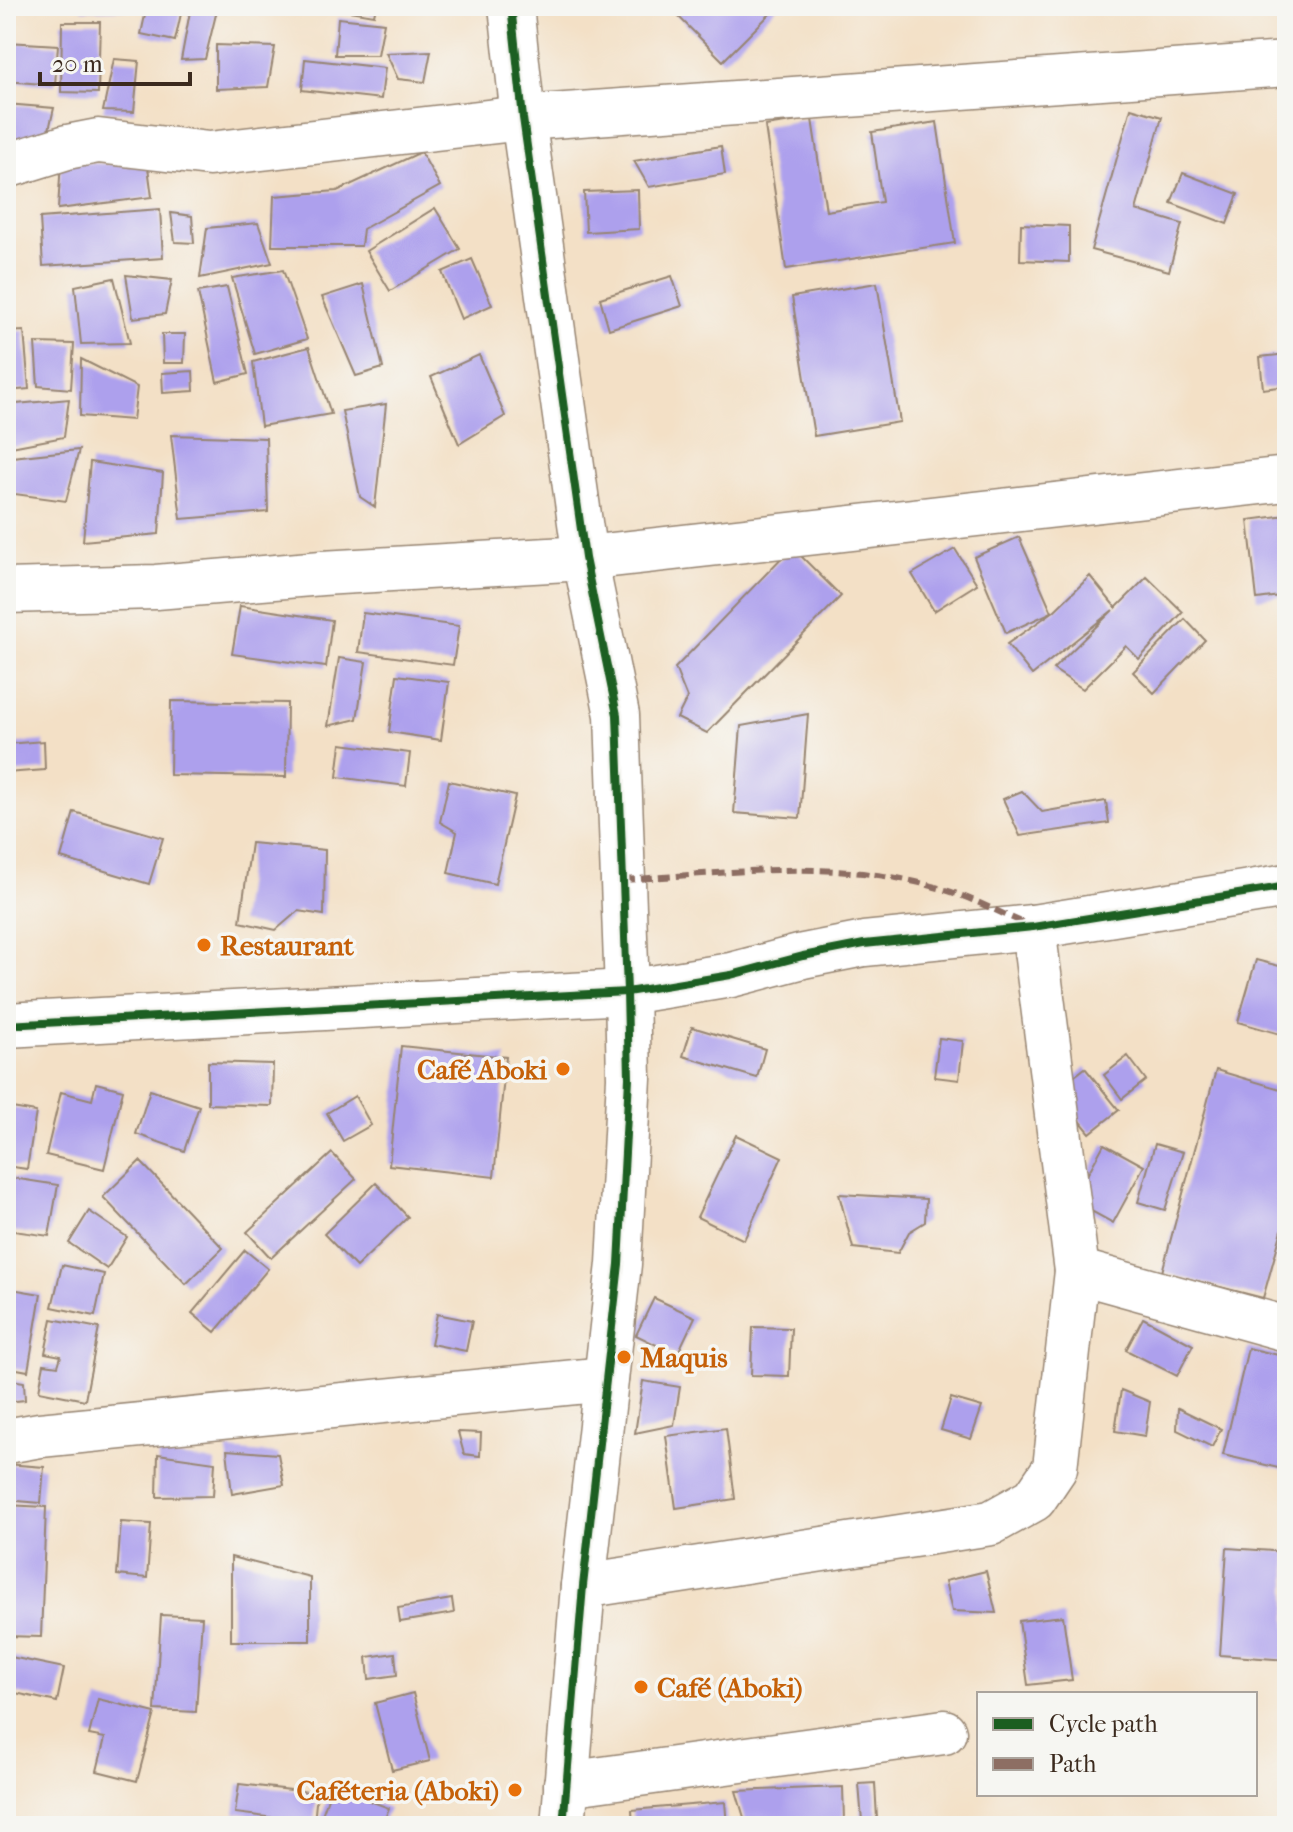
<svg xmlns="http://www.w3.org/2000/svg" width="1293" height="1832" font-family="'IM FELL French Canon',serif">
<style>
.building{fill:#ada0ed}
.lines{fill:none;stroke-linecap:round;stroke-linejoin:round}
.minor-casing{stroke:#978572;stroke-width:47}
.minor{stroke:#fff;stroke-width:44}
.quiet{stroke:#8d6e63;stroke-width:6;stroke-dasharray:12 6;stroke-linecap:butt}
.cycleway-casing{stroke:#f6f6f2;stroke-width:13}
.cycleway{stroke:#1b5e20;stroke-width:8}
.food-dot{fill:#e8710a;stroke:#f6f6f2;stroke-width:3}
.labels{text-anchor:middle;dominant-baseline:central;stroke-width:7;stroke-linejoin:round;paint-order:stroke}
.food-label{font-size:28px;font-weight:bold;fill:#c56008;stroke:#f6f6f2;text-anchor:start}
</style>
<rect width="100%" height="100%" fill="#f6f6f2"/>
<filter id="ink" filterUnits="userSpaceOnUse"><feTurbulence type="fractalNoise" baseFrequency=".0125" numOctaves="2"/><feDisplacementMap in="SourceGraphic" scale="16" xChannelSelector="R" yChannelSelector="G"/><feConvolveMatrix kernelMatrix="1 2 1 2 8 2 1 2 1" color-interpolation-filters="sRGB"/></filter>
<filter id="wash" filterUnits="userSpaceOnUse"><feTurbulence type="fractalNoise" baseFrequency=".006" numOctaves="4" result="noise"/><feDisplacementMap in="SourceGraphic" scale="32" xChannelSelector="R" yChannelSelector="G"/><feGaussianBlur stdDeviation="1.8" result="paint"/><feColorMatrix in="noise" values="0 0 0 0 0 0 0 0 0 0 0 0 0 0 0 0 0 1.4 0 .05"/><feComposite in="paint" operator="in"/></filter>
<g filter="url(#wash)">
<rect width="100%" height="100%" fill="#f3e0c6"/>
<g id="blocks">
<!-- building -->
<g class="building">
<rect x="6" y="6" width="10" height="18"/>
<path d="M82,6H136V9L82,10Z"/>
<path d="M147,6L182,9L175,41L141,34Z"/>
<path d="M191,6H218L205,59L181,60Z"/>
<path d="M320,6H376L374,15Z"/>
<path d="M668,6H778L723,61Z"/>
<path d="M338,18L384,23L378,55H335Z"/>
<path d="M62,22H100L98,93L61,92Z"/>
<path d="M7,42L58,45L55,85L6,81Z"/>
<path d="M216,45L275,47L268,87L216,89Z"/>
<path d="M431,51L425,82L398,79L386,53Z"/>
<path d="M114,59L139,61L134,112L103,111Z"/>
<path d="M305,59L385,68L381,99L302,90Z"/>
<path d="M6,104L54,108L46,143L6,142Z"/>
<path d="M1131,108L1162,117L1136,210L1182,224L1169,271L1091,250Z"/>
<path d="M812,119L826,211L882,202L872,132L937,122L955,243L786,269L765,126Z"/>
<path d="M721,146L725,174L649,187L634,161Z"/>
<path d="M421,152L440,186L363,229L361,246H272L274,196L337,191Z"/>
<path d="M61,161L148,167L152,197L58,209Z"/>
<path d="M1183,173L1238,194L1227,224L1171,203Z"/>
<path d="M638,190L639,229L586,232L584,192Z"/>
<path d="M435,208L460,249L390,291L366,251Z"/>
<path d="M160,209L163,258L43,266L40,218Z"/>
<path d="M171,213L192,216L194,243L175,242Z"/>
<path d="M258,223L272,263L200,278L207,228Z"/>
<path d="M1021,224L1069,226V262L1020,260Z"/>
<path d="M472,259L492,305L461,319L442,272Z"/>
<path d="M283,270L307,339L255,354L232,278Z"/>
<path d="M126,275L172,280L165,314L133,318Z"/>
<path d="M672,276L682,306L609,329L600,298Z"/>
<path d="M114,278L130,343L81,344L75,286Z"/>
<path d="M877,283L900,422L814,436L792,297Z"/>
<path d="M363,284L383,368L356,376L322,297Z"/>
<path d="M227,287L248,374L217,382L198,292Z"/>
<path d="M24,331L29,389L6,391V332Z"/>
<path d="M162,334H185L184,363H163Z"/>
<path d="M35,343L74,344L71,389L38,386Z"/>
<path d="M309,347L331,414L261,426L253,362Z"/>
<path d="M1287,354V386L1263,389L1260,357Z"/>
<path d="M479,355L505,416L459,444L431,377Z"/>
<path d="M81,359L137,387L133,420L80,416Z"/>
<path d="M193,371L194,391L163,393L162,373Z"/>
<path d="M69,399L64,437L6,448V405Z"/>
<path d="M386,404L375,507L360,497L342,411Z"/>
<path d="M171,435L266,438L268,512L181,519Z"/>
<path d="M79,450L66,501L7,493L12,457Z"/>
<path d="M90,462L163,473L159,534L83,541Z"/>
<path d="M1287,515V595L1257,599L1248,520Z"/>
<path d="M1019,537L1052,612L1006,633L974,557Z"/>
<path d="M792,547L841,596L707,733L677,718L687,698L675,668Z"/>
<path d="M955,549L977,584L934,611L912,574Z"/>
<path d="M1090,576L1116,608L1147,577L1183,612L1139,659L1126,646L1083,689L1053,669L1113,610L1032,675L1007,644L1054,611Z"/>
<path d="M240,606L332,620L326,667L232,654Z"/>
<path d="M363,613L459,626L453,665L358,652Z"/>
<path d="M1185,619L1205,640L1154,693L1133,672Z"/>
<path d="M339,658L366,662L357,719L328,726Z"/>
<path d="M397,675L449,682L441,740L389,732Z"/>
<path d="M171,701L287,703L286,777L170,775Z"/>
<path d="M808,714L800,818L734,813L741,726Z"/>
<path d="M44,741L45,770L6,773V744Z"/>
<path d="M341,744L410,753L406,786L337,777Z"/>
<path d="M449,781L515,796L495,884L448,873L457,832L440,822Z"/>
<path d="M1022,791L1042,812L1106,801L1109,823L1020,836L1003,799Z"/>
<path d="M74,812L163,838L149,884L61,858Z"/>
<path d="M251,843L325,850L324,915L298,911L276,930L240,922Z"/>
<path d="M1256,960L1287,968V1036L1238,1022Z"/>
<path d="M692,1027L765,1049L757,1078L683,1056Z"/>
<path d="M939,1038L963,1041L959,1080L934,1077Z"/>
<path d="M401,1046L506,1057L494,1177L389,1165Z"/>
<path d="M1128,1056L1146,1080L1122,1099L1104,1075Z"/>
<path d="M208,1062L273,1064L272,1106L208,1104Z"/>
<path d="M1085,1068L1119,1110L1090,1133L1056,1091Z"/>
<path d="M1216,1070L1287,1091V1212L1263,1298L1162,1272Z"/>
<path d="M96,1083L123,1090L104,1169L46,1155L61,1092L92,1100Z"/>
<path d="M150,1090L199,1106L184,1151L136,1134Z"/>
<path d="M355,1096L371,1125L343,1141L327,1113Z"/>
<path d="M6,1107L36,1112L27,1169L6,1166Z"/>
<path d="M736,1135L782,1157L744,1240L697,1217Z"/>
<path d="M1104,1144L1144,1166L1113,1223L1073,1201Z"/>
<path d="M1155,1144L1183,1152L1165,1210L1138,1202Z"/>
<path d="M332,1153L356,1179L271,1258L247,1232Z"/>
<path d="M140,1161L223,1248L186,1284L103,1197Z"/>
<path d="M6,1177L58,1185L49,1236L6,1230Z"/>
<path d="M376,1183L408,1217L356,1267L324,1234Z"/>
<path d="M839,1194L926,1199L925,1222L909,1232L898,1253L853,1248Z"/>
<path d="M89,1211L127,1237L107,1269L69,1243Z"/>
<path d="M245,1250L268,1269L215,1332L192,1313Z"/>
<path d="M62,1265L104,1274L95,1316L52,1307Z"/>
<path d="M6,1288L41,1294L28,1371L6,1367Z"/>
<path d="M654,1298L695,1317L677,1355L636,1335Z"/>
<path d="M437,1314L472,1321L466,1351L431,1344Z"/>
<path d="M1143,1318L1193,1345L1177,1376L1126,1350Z"/>
<path d="M52,1319L99,1328L85,1400L39,1391L44,1364L58,1366L61,1356L45,1353Z"/>
<path d="M753,1327L791,1328L789,1376L751,1375Z"/>
<path d="M1248,1348L1287,1357V1470L1223,1455Z"/>
<path d="M6,1379L24,1382L25,1400L6,1402Z"/>
<path d="M643,1381L680,1387L674,1425L635,1433Z"/>
<path d="M1121,1390L1150,1402L1145,1436L1115,1431Z"/>
<path d="M951,1398L982,1407L971,1439L941,1430Z"/>
<path d="M1178,1408L1221,1429L1212,1447L1177,1430Z"/>
<path d="M726,1428L735,1499L676,1508L666,1436Z"/>
<path d="M458,1432L481,1433L480,1456L464,1454Z"/>
<path d="M227,1450L278,1454L284,1485L232,1494Z"/>
<path d="M158,1454L215,1462L213,1496L157,1497Z"/>
<path d="M6,1464L44,1467L41,1503L6,1500Z"/>
<path d="M6,1505L46,1507L41,1637L6,1636Z"/>
<path d="M121,1522L151,1524L147,1578L117,1575Z"/>
<path d="M1227,1548L1287,1552V1660L1220,1655Z"/>
<path d="M231,1557L310,1577V1641H231Z"/>
<path d="M986,1571L996,1613L952,1611L945,1581Z"/>
<path d="M452,1599L454,1613L400,1622L398,1608Z"/>
<path d="M161,1615L202,1617L196,1712L155,1710Z"/>
<path d="M1063,1616L1072,1680L1028,1685L1019,1621Z"/>
<path d="M395,1653L397,1675L369,1679L367,1657Z"/>
<path d="M6,1656L64,1668L57,1702L6,1691Z"/>
<path d="M413,1693L430,1761L392,1770L375,1703Z"/>
<path d="M98,1699L155,1713L137,1781L97,1771L105,1738L89,1735Z"/>
<path d="M875,1783L877,1819L862,1821L859,1784Z"/>
<path d="M239,1784L317,1793L314,1823L235,1813Z"/>
<path d="M332,1787L389,1808L382,1826H318Z"/>
<path d="M843,1787L844,1821L746,1824L736,1791Z"/>
<path d="M725,1802L727,1826H633L632,1810Z"/>
</g>
</g>
</g>
<g filter="url(#ink)">
<use href="#blocks" fill-opacity="0" stroke="#978572" stroke-width="2"/>
<g class="lines">
<defs>
<g id="minor">
<path d="M511,6L523,118L585,558L617,715L627,992L629,1078L619,1264L583,1586L563,1826"/>
<path d="M6,166L67,147L98,141L209,154L523,118L1287,64"/>
<path d="M6,591L156,587L322,573L585,558L1287,479"/>
<path d="M6,1025L627,992L731,975L803,956L864,944L1033,927L1287,886"/>
<path d="M1077,1271L1287,1329"/>
<path d="M6,1441L40,1435L606,1379"/>
<path d="M583,1586L991,1523L1034,1499L1055,1468L1077,1271L1033,927"/>
<path d="M566,1784L944,1732"/>
</g>
</defs>
<!-- minor casing -->
<use href="#minor" class="minor-casing"/>
<!-- minor -->
<use href="#minor" class="minor"/>
<!-- quiet -->
<path class="quiet" d="M623,880C727,873 833,858 935,887C966,895 996,911 1026,924"/>
<defs>
<g id="cycleway">
<path d="M511,6L523,118L585,558L617,715L627,992L629,1078L619,1264L583,1586L563,1826"/>
<path d="M6,1025L627,992L731,975L803,956L864,944L1033,927L1287,886"/>
</g>
</defs>
<!-- cycleway casing -->
<use href="#cycleway" class="cycleway-casing"/>
<!-- cycleway -->
<use href="#cycleway" class="cycleway"/>
</g>
</g>
<!-- markers -->
<g class="food-dot">
<circle cx="204" cy="945" r="8"/>
<circle cx="563" cy="1069" r="8"/>
<circle cx="624" cy="1357" r="8"/>
<circle cx="641" cy="1687" r="8"/>
<circle cx="515" cy="1790" r="8"/>
</g>
<g class="labels">
<!-- food labels -->
<g class="food-label">
<text x="220" y="945">Restaurant</text>
<text x="547" y="1069" text-anchor="end">Café Aboki</text>
<text x="640" y="1357">Maquis</text>
<text x="657" y="1687">Café (Aboki)</text>
<text x="499" y="1790" text-anchor="end">Caféteria (Aboki)</text>
</g>
</g>
<!-- margin -->
<rect width="1293" height="1832" fill="none" stroke="#f6f6f2" stroke-width="32"/>
<!-- legend -->
<rect x="977" y="1692" width="280" height="104" fill="#f6f6f2" stroke="#aba49d" stroke-width="2"/>
<rect x="993" y="1718" width="40" height="12" fill="#1b5e20" stroke="#aba49d" stroke-width="2"/>
<text x="1049" y="1732" font-size="24" fill="#3b2a1e">Cycle path</text>
<rect x="993" y="1758" width="40" height="12" fill="#8d6e63" stroke="#aba49d" stroke-width="2"/>
<text x="1049" y="1772" font-size="24" fill="#3b2a1e">Path</text>
<!-- scale -->
<path d="M40 72v12h150v-12" fill="none" stroke="#3b2a1e" stroke-width="4"/>
<text x="52" y="72" font-size="24" fill="#3b2a1e" stroke="#f6f6f2" stroke-width="6" paint-order="stroke">20 m</text>
</svg>
